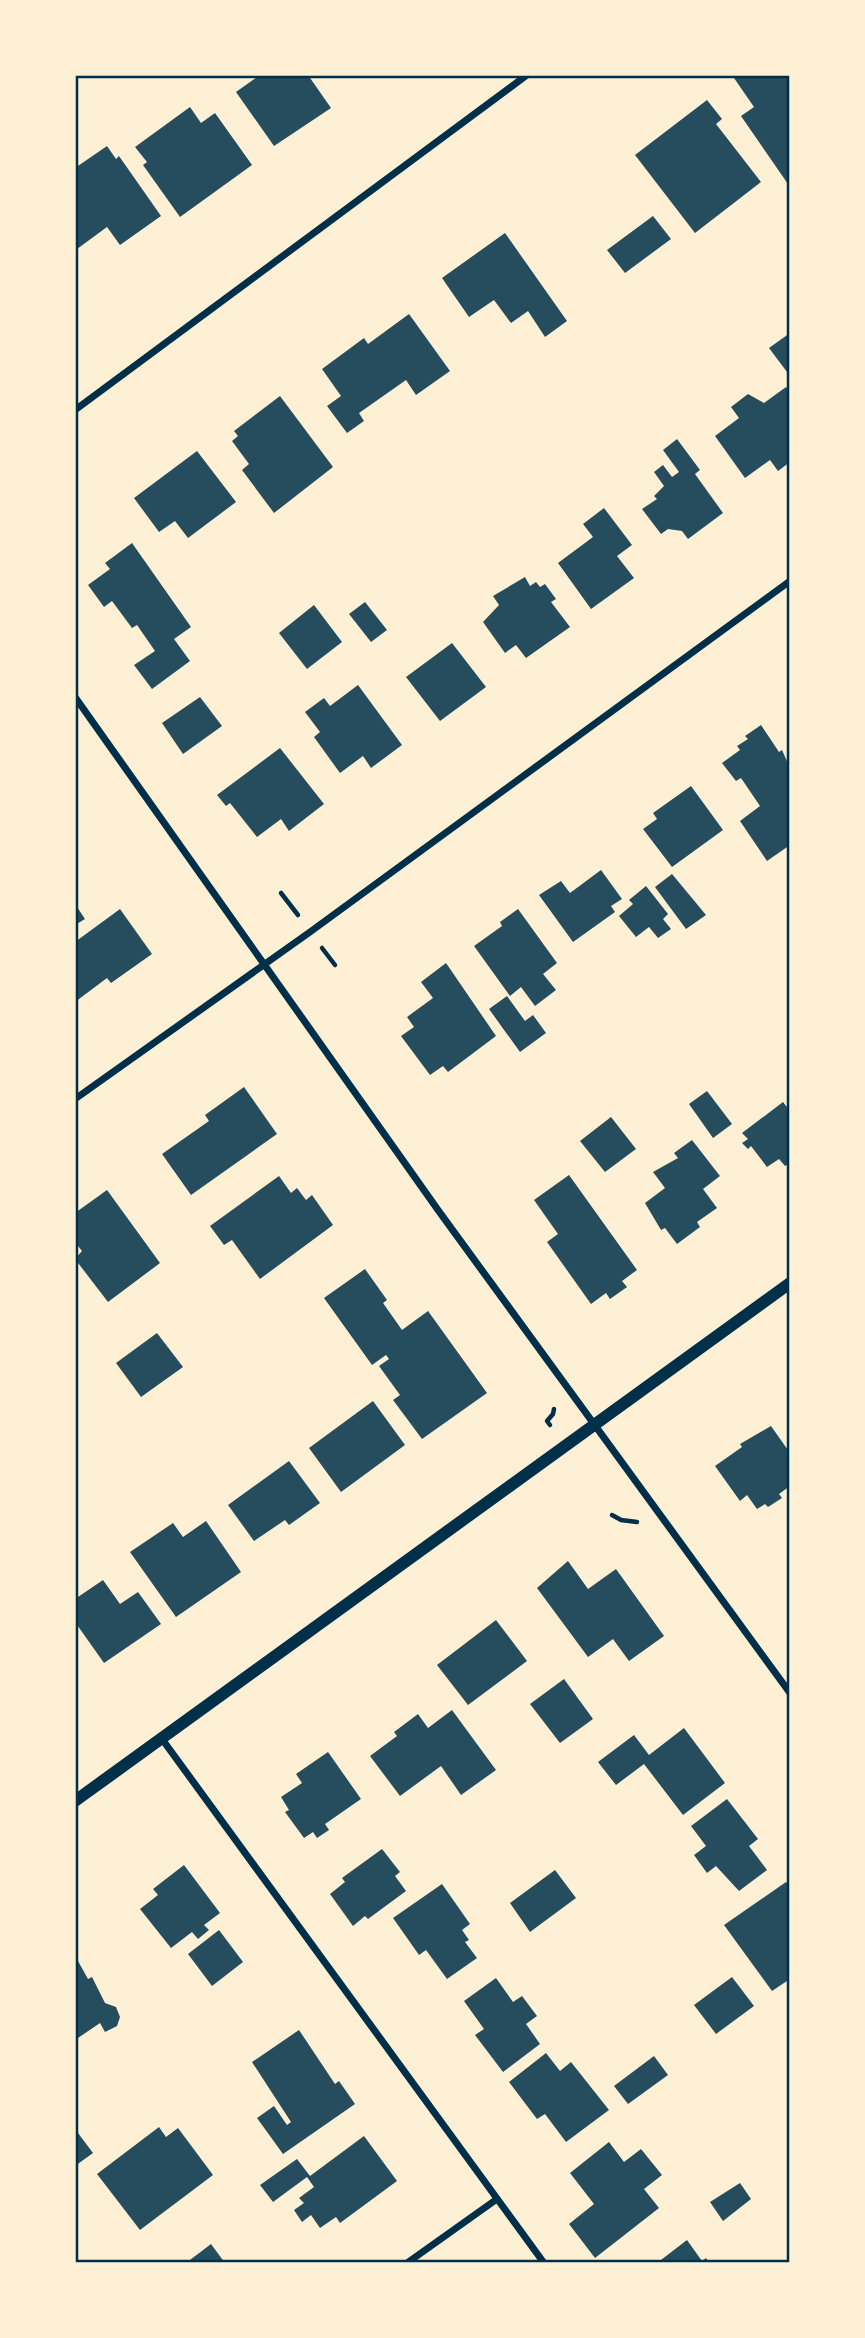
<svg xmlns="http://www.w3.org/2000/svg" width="865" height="2338" font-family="Ubuntu,sans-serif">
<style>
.building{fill:#264d5e}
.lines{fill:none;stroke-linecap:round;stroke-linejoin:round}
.path{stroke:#003049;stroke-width:4.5}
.minor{stroke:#003049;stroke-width:7}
.tertiary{stroke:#003049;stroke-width:12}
.neatline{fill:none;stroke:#003049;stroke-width:2.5}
</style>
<rect width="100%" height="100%" fill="#fdf0d5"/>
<!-- building -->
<g class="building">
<path d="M260,75H308L331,108L274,146L236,92Z"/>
<path d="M738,75H790L788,184L741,116L754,107L734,78Z"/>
<path d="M707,100L722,119L716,124L761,182L695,233L635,155Z"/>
<path d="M190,107L201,123L215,113L252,165L180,217L143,165L147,162L135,147Z"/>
<path d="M107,146L116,159L119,156L161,216L120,245L107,227L77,249L75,168Z"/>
<path d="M653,216L671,239L625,273L607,250Z"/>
<path d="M505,233L567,321L545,337L528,311L511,323L494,300L469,317L442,278Z"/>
<path d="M409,314L450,371L416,395L406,380L359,413L364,421L347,433L327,406L341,396L322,369L364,338L368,344Z"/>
<path d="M790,333V376L769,348Z"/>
<path d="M786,387L790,392V462L778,471L770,460L745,478L715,436L739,418L731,407L748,394L764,403Z"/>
<path d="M280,396L333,467L274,513L242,470L249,464L232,441L238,436L234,431Z"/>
<path d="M677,439L700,470L695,474L723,513L688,539L682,531L668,529L661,534L642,509L657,499L654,496L664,486L654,472L663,465L672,477L679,472L663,450Z"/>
<path d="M197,451L236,502L188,538L175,521L159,532L134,498Z"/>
<path d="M604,508L632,545L617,556L634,578L591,609L558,563L593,537L583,524Z"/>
<path d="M132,543L191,627L174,639L190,661L152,689L134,665L155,651L137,625L132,628L112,601L104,607L88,585L110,569L105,563Z"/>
<path d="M525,577L530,586L536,582L540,587L545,584L556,599L551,602L570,627L526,658L516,645L505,653L483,622L499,605L493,596Z"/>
<path d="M365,602L387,630L371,642L349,614Z"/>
<path d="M314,605L342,642L307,669L279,633Z"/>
<path d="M452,643L486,687L440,721L406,677Z"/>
<path d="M358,685L402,745L371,768L363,756L340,773L314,737L320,732L305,712L324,698L330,706Z"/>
<path d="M200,697L222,726L183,754L162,723Z"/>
<path d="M761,725L779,752L782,750L790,768V845L767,861L740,821L760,806L741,778L736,781L722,763L740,750L737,746L748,739L745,736Z"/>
<path d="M280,748L324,804L289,831L281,819L257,837L230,803L226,806L217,795Z"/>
<path d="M691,786L723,830L672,867L643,829L657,819L653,813Z"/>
<path d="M601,870L622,899L611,906L615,912L573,942L539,895L561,881L570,893Z"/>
<path d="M672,874L706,915L686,929L655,887Z"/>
<path d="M646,886L668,914L663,919L671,929L658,938L649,927L636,937L619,916L633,904L629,900Z"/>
<path d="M75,904L85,919L75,925Z"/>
<path d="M120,909L152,954L111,983L107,978L75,1002V942Z"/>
<path d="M518,909L557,963L543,974L556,990L535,1006L521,987L510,996L474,946L502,926L500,922Z"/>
<path d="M446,963L496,1036L448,1072L443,1066L430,1075L401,1036L414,1027L407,1017L433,998L421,982Z"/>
<path d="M507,996L525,1021L533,1015L546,1033L520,1052L489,1009Z"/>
<path d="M244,1087L277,1134L191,1195L162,1154L209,1121L205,1115Z"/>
<path d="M707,1091L732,1124L713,1138L689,1104Z"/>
<path d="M783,1102L790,1111V1163L785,1166L779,1159L767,1167L751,1146L748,1149L742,1143L748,1139L742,1133Z"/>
<path d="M611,1117L636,1149L605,1172L580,1141Z"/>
<path d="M692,1140L720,1176L703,1189L717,1208L697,1222L700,1227L677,1244L665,1228L661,1230L645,1203L665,1188L653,1172L678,1158L674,1153Z"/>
<path d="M569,1175L637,1270L622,1281L627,1287L610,1299L606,1293L591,1304L547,1242L558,1234L534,1200Z"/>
<path d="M279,1176L291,1193L297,1188L306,1200L312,1195L333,1225L260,1279L232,1240L224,1245L210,1226Z"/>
<path d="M107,1190L160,1263L108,1302L75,1259L82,1251L75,1242V1213Z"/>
<path d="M365,1269L387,1300L383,1303L402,1330L428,1311L487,1393L422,1439L393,1400L400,1395L379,1366L389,1359L386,1355L372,1365L324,1298Z"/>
<path d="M157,1333L183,1367L141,1397L116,1363Z"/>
<path d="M373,1401L405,1445L341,1492L309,1448Z"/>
<path d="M771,1426L790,1453V1486L779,1494L782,1498L768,1507L765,1504L757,1509L747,1495L740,1501L715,1466L742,1447L740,1444Z"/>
<path d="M289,1461L320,1503L289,1525L285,1520L254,1541L228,1505Z"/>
<path d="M206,1521L241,1572L176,1617L130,1552L173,1523L183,1537Z"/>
<path d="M568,1561L588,1589L616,1569L664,1636L629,1661L613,1639L588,1657L537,1588Z"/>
<path d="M103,1580L120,1604L138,1592L161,1624L104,1663L75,1622V1599Z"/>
<path d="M496,1620L527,1661L468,1705L437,1665Z"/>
<path d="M564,1679L593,1719L560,1743L530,1704Z"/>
<path d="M452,1710L496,1770L461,1795L441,1766L400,1796L370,1756L397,1736L394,1732L418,1714L428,1728Z"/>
<path d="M684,1728L725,1783L683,1815L644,1764L616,1785L598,1762L634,1735L649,1755Z"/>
<path d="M328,1752L361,1799L325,1824L329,1830L317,1838L313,1832L304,1838L285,1812L289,1810L281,1797L302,1783L296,1774Z"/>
<path d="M727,1799L758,1839L749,1846L767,1870L739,1891L716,1866L707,1873L694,1855L706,1846L691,1826Z"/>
<path d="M382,1849L400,1872L395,1876L406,1891L368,1919L365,1916L353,1926L330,1894L345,1882L342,1878Z"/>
<path d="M184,1865L220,1913L204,1925L209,1930L198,1939L192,1932L171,1948L140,1909L158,1895L153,1889Z"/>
<path d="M555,1870L576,1898L530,1932L510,1903Z"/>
<path d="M786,1882L790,1887V1979L772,1991L724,1925Z"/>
<path d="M442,1884L470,1924L462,1930L469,1940L465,1942L477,1958L447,1979L426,1950L419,1955L393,1918Z"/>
<path d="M219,1930L243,1962L212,1986L188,1954Z"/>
<path d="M78,1961L88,1979L92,1977L105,2003L116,2007L120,2017L117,2026L105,2032L100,2023L75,2040V1963Z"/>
<path d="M732,1977L754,2006L716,2034L694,2005Z"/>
<path d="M496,1978L513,2002L522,1996L537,2016L526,2024L540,2044L503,2072L475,2035L484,2029L464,2001Z"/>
<path d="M299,2030L335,2084L339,2081L355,2104L283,2154L257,2118L274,2106L287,2125L291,2122L252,2062Z"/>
<path d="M546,2053L560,2071L571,2062L609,2110L566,2142L545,2114L537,2119L509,2082Z"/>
<path d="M654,2056L668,2075L628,2104L614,2086Z"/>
<path d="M159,2127L166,2137L178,2128L213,2175L140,2230L97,2174Z"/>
<path d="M75,2129L93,2153L75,2166Z"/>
<path d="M364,2136L397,2181L340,2223L336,2217L320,2228L311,2215L302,2222L294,2210L304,2203L299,2198L314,2187L307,2177L273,2202L260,2185L297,2159L310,2176Z"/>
<path d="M609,2142L624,2162L641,2149L662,2175L644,2189L659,2208L595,2258L569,2224L594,2204L570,2173Z"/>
<path d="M740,2183L751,2199L723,2221L710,2202Z"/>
<path d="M687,2240L702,2261L706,2258L709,2263H657Z"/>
<path d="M211,2244L225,2263H186Z"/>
</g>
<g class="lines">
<!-- path -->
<g class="path">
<path d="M281,893L298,915"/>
<path d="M322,948L335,965"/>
<path d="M550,1425L547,1421L553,1414L554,1409"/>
<path d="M612,1515L621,1520L637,1522"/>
</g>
<!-- minor -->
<g class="minor">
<path d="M75,410L527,75"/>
<path d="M75,697L438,1210L790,1693"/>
<path d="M75,1099L310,932L790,581"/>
<path d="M162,1739L544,2263"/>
<path d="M407,2263L497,2199"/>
</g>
<!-- tertiary -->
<path class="tertiary" d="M75,1801L790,1283"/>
</g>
<!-- border -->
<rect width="865" height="2338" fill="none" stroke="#fdf0d5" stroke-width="154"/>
<rect x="77" y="77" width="711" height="2184" class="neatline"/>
</svg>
